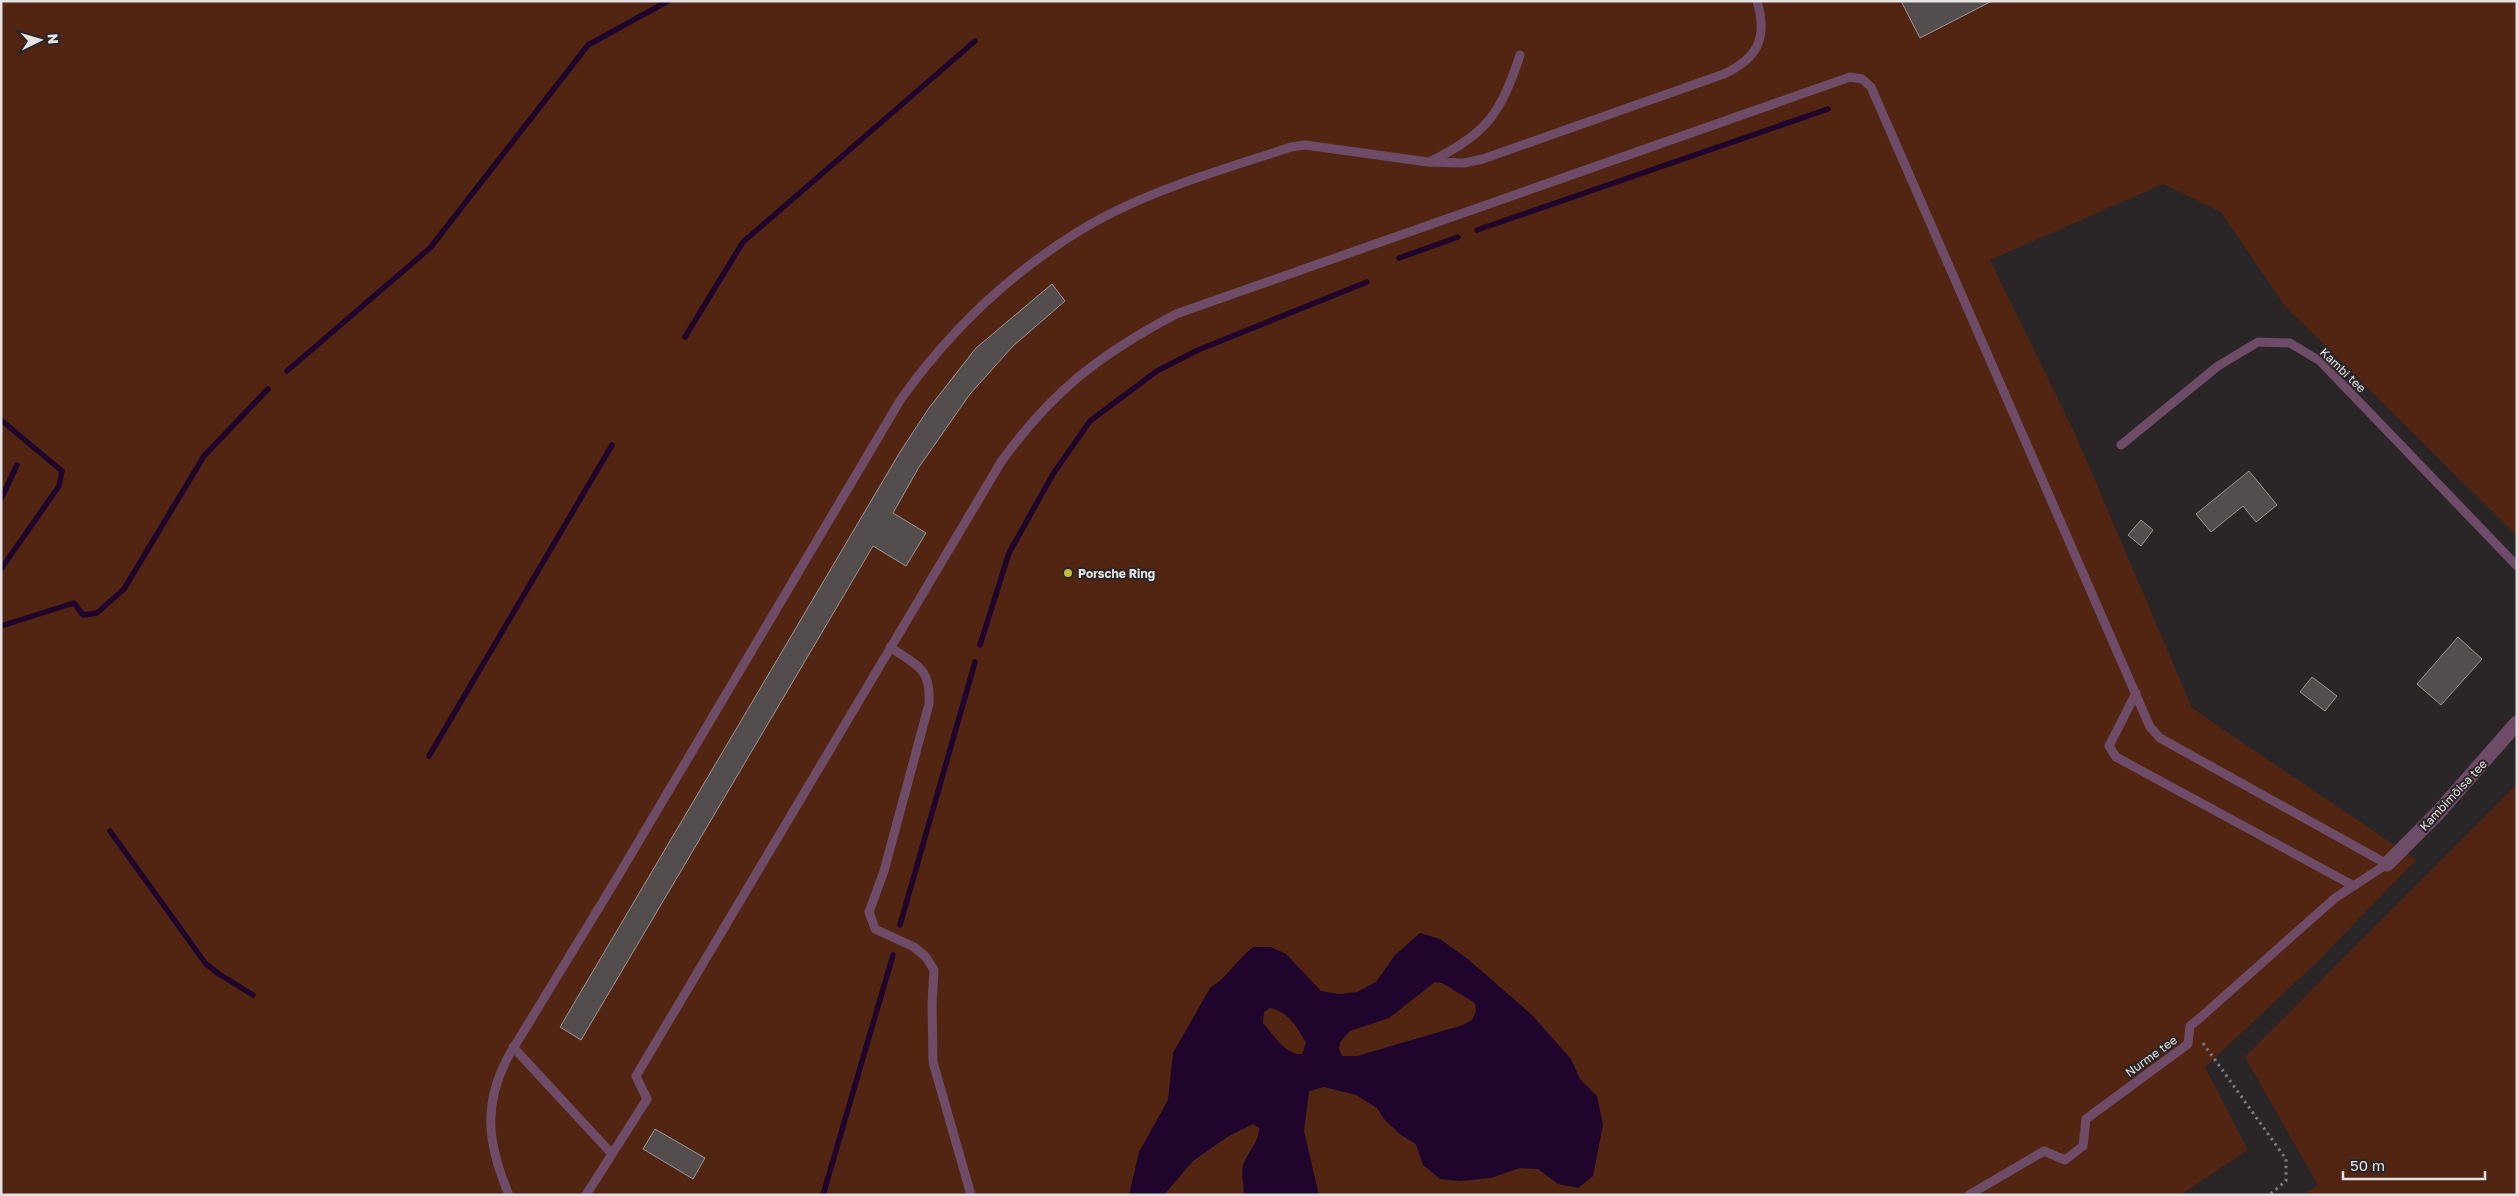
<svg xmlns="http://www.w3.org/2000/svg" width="2518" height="1196" font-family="'Golos Text',sans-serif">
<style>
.green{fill:#522513}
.water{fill:#1f042c;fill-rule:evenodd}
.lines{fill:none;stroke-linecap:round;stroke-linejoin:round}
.stream{stroke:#1f042c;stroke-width:5.5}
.building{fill:#534d4d;stroke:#9b9494}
.path{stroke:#7e797a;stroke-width:3;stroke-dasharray:2.5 4;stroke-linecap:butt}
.lane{stroke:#6e4b66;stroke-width:9}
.street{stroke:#6e4b66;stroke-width:15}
.poi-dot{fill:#c0be40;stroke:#2a2526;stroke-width:2}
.labels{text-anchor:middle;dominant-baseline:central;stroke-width:4;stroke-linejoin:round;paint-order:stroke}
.street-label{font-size:12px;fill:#e5e2e3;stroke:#2a2526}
.poi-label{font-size:12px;font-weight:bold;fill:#e5e2e3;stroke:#2a2526;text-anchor:start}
</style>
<rect width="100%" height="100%" fill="#2a2526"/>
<!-- green -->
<g class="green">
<path d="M1,1H2517V536L2285,306L2221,212L2163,184L1990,260L2077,438L2192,708L2416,860L2317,962L2205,1067L2248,1150L2180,1195H1Z"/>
<path d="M2517,784V1195H2302L2318,1185L2245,1057Z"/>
</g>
<!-- water -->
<path class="water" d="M1420,933L1440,939L1469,960L1532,1015L1571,1059L1580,1079L1597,1096L1603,1125L1593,1176L1578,1188L1558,1184L1538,1169L1520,1168L1491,1178L1460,1181L1440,1179L1423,1165L1416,1144L1401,1135L1384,1119L1377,1108L1356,1095L1324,1087L1309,1091L1304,1131L1319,1195H1244C1244,1186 1241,1174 1243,1166C1247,1152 1259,1143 1259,1128L1253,1124L1227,1137L1193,1161L1164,1195H1129L1139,1152L1168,1100L1173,1053L1210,988L1222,979L1245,954L1253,947H1271L1286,954L1321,991L1339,994L1357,992L1376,982L1395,955ZM1435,982L1442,983L1475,1003L1476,1011L1472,1020L1463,1025L1357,1056H1342L1339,1049L1340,1042L1350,1031L1389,1018ZM1270,1008C1289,1012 1297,1027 1306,1043L1302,1054C1286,1056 1273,1034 1263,1023L1264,1012Z"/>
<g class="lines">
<!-- stream -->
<g class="stream">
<path d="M1477,230L1828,109"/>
<path d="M1399,258L1458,237"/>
<path d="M685,337L743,242L975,41"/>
<path d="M287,371L430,248L588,45L668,1"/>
<path d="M1,420L62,471L59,486L1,569"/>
<path d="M1,499L17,465"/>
<path d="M1,626L74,603L83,615L97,613L124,589L204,456L268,389"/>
<path d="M980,645L1009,553L1053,474L1090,421L1157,371L1198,350L1367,282"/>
<path d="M429,756L612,445"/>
<path d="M110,831L206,964L219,974L253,995"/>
<path d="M900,925L975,662"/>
<path d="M823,1195L893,955"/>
</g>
</g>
<!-- building -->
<g class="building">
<path d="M1901,1H1992L1920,38Z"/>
<path d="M1052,284L1065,301L1013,346L970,394L919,467L893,513L926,533L906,566L873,546L581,1040L560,1027L900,452L929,408L976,348Z"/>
<path d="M2249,471L2277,505L2256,522L2243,506L2211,532L2196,514Z"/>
<path d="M2141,520L2153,530L2141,546L2128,535Z"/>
<path d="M2458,637L2482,659L2441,705L2417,684Z"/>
<path d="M2312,677L2337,696L2325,711L2300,692Z"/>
<path d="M655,1129L705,1158L693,1179L643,1149Z"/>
</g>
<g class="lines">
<!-- path -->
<path class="path" d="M2203,1043L2286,1159V1181L2269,1195"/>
<!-- lane -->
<g class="lane">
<path d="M1431,161C1487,134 1501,113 1520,55"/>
<path d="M2121,445L2218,366L2258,342L2290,343L2320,361L2517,566"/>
<path d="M890,647C917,666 931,667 929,704L884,871L869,912L875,929L914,947L926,957L934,970L932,1004L933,1062L971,1195"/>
<path d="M2136,693L2109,746L2116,757L2354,886"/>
<path d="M513,1047L612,1154"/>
<path d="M509,1195C488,1145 482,1106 508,1057L614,883L901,399C948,333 1007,276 1076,233C1141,192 1219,171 1291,147L1305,145L1428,162L1464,163L1483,159L1724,74C1758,58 1768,38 1757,1"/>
<path d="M586,1195L647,1099L636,1076L1001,462C1052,391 1099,355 1176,314L1850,77L1862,79L1871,87L2150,727L2160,738L2387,864L2335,898L2201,1017L2190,1026L2188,1044L2086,1119L2083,1146L2065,1160L2044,1151L1969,1195"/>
</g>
<!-- street -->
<path class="street" d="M2387,864L2437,814L2517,723"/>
</g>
<!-- markers -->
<circle class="poi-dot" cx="1068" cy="573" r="5"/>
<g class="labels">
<!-- street labels -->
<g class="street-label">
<text transform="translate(2343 370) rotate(44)">Kambi tee</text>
<text transform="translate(2453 795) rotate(-47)">Kambimõisa tee</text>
<text transform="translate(2151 1056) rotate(-36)">Nurme tee</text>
</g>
<!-- poi labels -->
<g class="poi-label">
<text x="1078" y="573">Porsche Ring</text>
</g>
</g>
<!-- border -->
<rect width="2518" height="1196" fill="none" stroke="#e5e2e3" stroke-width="5"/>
<!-- north arrow -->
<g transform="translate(40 40) rotate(85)" stroke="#2a2526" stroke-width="4" paint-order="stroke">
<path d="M0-4L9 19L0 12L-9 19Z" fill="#e5e2e3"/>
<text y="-8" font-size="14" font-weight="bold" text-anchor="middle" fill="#e5e2e3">N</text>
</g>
<!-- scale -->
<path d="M2343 1171v8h142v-8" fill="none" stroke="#e5e2e3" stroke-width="2.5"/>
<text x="2350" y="1171" font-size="15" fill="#e5e2e3" stroke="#2a2526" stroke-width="4" paint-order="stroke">50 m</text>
</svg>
